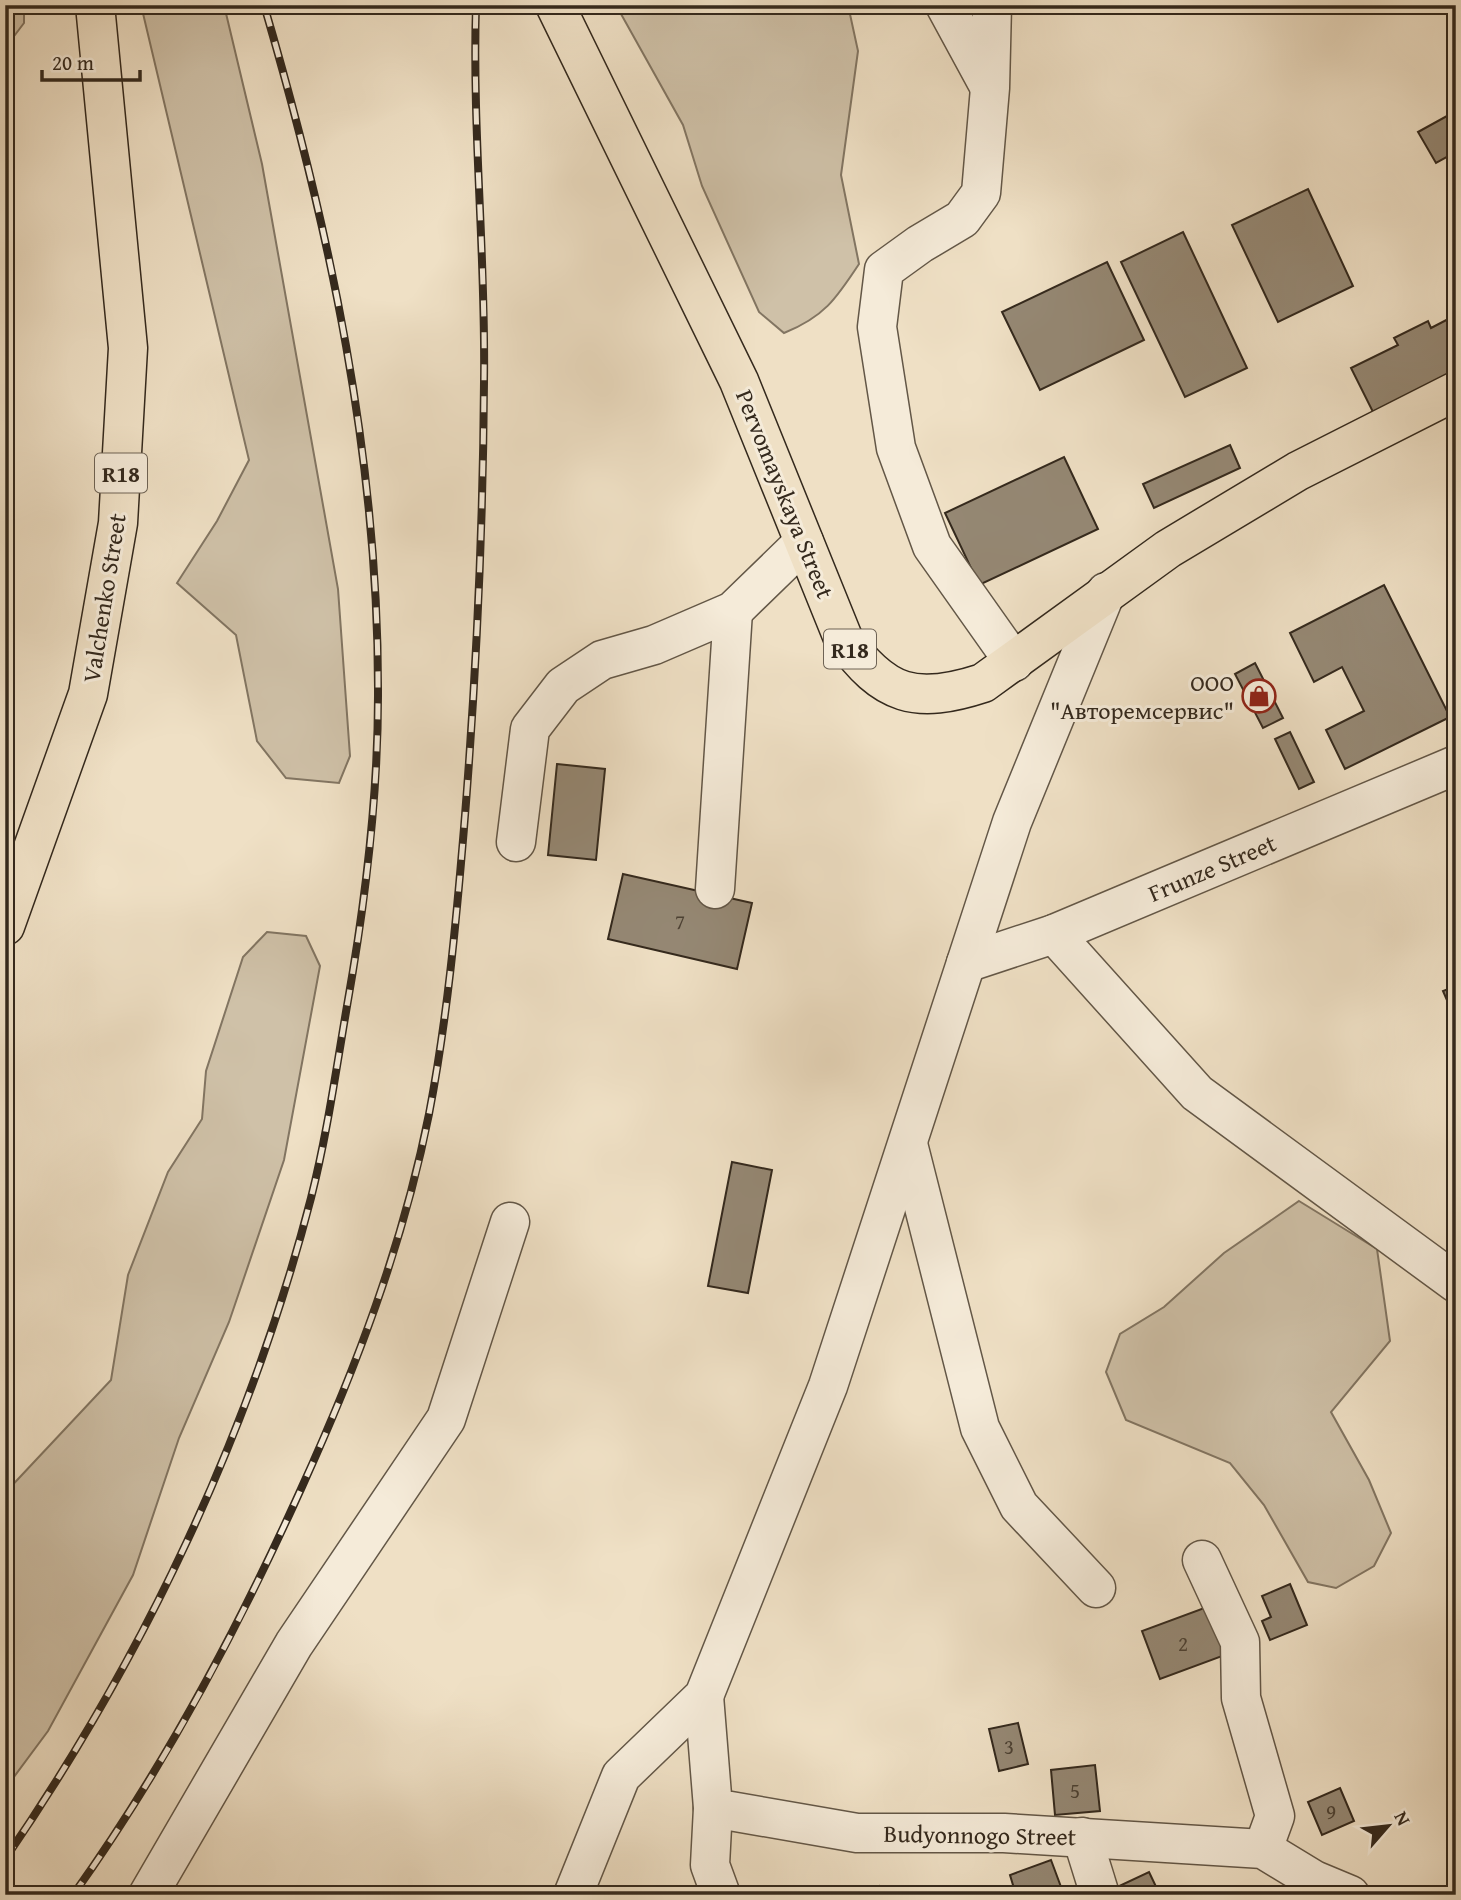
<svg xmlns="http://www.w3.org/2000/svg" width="1461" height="1900" font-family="'Gentium Book Plus',serif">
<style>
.green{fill:#cfc1a8;stroke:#827562;stroke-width:2}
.building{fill:#958874;stroke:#34291d;stroke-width:2}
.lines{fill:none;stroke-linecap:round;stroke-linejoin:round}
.minor-casing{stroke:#635747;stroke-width:41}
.major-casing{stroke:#34291d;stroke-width:41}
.minor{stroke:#f5ebd9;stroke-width:38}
.major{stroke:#efe0c5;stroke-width:38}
.rail-casing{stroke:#34291d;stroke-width:8}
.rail{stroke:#f5ebd9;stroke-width:5;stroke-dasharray:16;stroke-linecap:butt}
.labels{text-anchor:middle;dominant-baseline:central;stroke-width:6;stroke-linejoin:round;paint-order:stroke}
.number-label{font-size:21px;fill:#4c4133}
.shield{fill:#f5ebd9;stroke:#6e6355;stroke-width:2}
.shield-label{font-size:23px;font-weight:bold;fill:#34291d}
.street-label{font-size:24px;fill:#34291d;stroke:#f5ebd9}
.poi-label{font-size:24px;fill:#34291d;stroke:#f5ebd9;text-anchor:end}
</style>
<rect width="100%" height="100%" fill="#efe0c5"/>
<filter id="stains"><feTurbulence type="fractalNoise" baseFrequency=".00286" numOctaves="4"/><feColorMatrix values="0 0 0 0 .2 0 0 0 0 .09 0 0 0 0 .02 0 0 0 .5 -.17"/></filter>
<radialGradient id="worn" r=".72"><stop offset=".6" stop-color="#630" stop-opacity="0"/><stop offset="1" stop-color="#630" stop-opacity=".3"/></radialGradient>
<!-- green -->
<g class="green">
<path d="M5,5H24V23L5,48Z"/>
<path d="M141,5H224L262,164L338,589L350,756L339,783L286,778L257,741L236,635L177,583L217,521L249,460Z"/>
<path d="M616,5H848L858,51L841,175L859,264C836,299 824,317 784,333L759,312L702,186L683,125Z"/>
<path d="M267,932L306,936L320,966L284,1160L229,1322L179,1438L133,1575L48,1731L5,1789V1493L111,1380L128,1275L168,1172L202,1119L206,1071L243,957Z"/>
<path d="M1299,1201L1377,1249L1390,1341L1331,1412L1369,1480L1391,1533L1374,1566L1336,1588L1308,1582L1264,1505L1230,1463L1126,1420L1106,1372L1120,1334L1164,1307L1224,1253Z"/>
</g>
<!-- building -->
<g class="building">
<path d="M1456,111V152L1436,163L1418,132Z"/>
<path d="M1308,189L1353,286L1278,322L1232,225Z"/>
<path d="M1183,232L1247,368L1185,397L1121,262Z"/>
<path d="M1107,262L1144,340L1040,390L1002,312Z"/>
<path d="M1456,315V373L1374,414L1351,368L1398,345L1394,338L1428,321L1431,328Z"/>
<path d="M1230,445L1240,468L1154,508L1143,484Z"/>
<path d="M1064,457L1098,529L979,585L945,513Z"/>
<path d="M1384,585L1450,717L1345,769L1326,730L1364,711L1342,667L1314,682L1290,633Z"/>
<path d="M1255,663L1283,718L1263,728L1235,674Z"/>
<path d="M1290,732L1314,782L1299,789L1275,739Z"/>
<path d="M557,764L605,769L596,860L548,855Z"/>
<path d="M623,874L752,903L737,969L608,939Z"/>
<path d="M1456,986V1021L1443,991Z"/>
<path d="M732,1162L772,1170L748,1293L708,1286Z"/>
<path d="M1290,1584L1307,1625L1270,1640L1262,1621L1271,1617L1262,1596Z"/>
<path d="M1207,1607L1225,1655L1160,1679L1142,1631Z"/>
<path d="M1018,1723L1028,1764L999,1771L989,1729Z"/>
<path d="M1095,1765L1100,1811L1055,1815L1051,1770Z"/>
<path d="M1340,1788L1354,1821L1322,1835L1308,1802Z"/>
<path d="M1051,1860L1064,1895H1016L1010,1875Z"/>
<path d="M1149,1872L1160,1895H1118L1115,1888Z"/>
<path d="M879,1886L883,1895H856Z"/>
</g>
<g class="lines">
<defs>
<g id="minor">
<path d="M945,5L989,86"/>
<path d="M992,5L990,88L981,193L962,219L920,244L884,270L877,327L896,448L932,546L1014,662"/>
<path d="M516,842L530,729L563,686L602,660L654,645L733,611L804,542"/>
<path d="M715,889L733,611"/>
<path d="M1054,934L1197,1093L1456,1283"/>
<path d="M966,963L1054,934L1456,765"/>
<path d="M908,1144L980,1428L1019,1506L1096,1588"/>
<path d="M1202,1560L1240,1642L1241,1698L1275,1816L1263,1849"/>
<path d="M704,1696L713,1808L857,1833H1004L1263,1849L1314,1880L1350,1895"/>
<path d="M713,1808L710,1865L721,1895"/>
<path d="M1082,1837L1100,1895"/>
<path d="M148,1895L294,1644L446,1419L510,1222"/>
<path d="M573,1895L621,1776L704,1696L828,1386L1012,822L1106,592"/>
</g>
<g id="major">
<path d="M555,5L739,381L843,638C884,696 916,705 983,683L1168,549L1298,471L1456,391"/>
<path d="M5,926L88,694L118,523L128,348L95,5"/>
</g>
</defs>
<!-- minor casing -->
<use href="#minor" class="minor-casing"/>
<!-- major casing -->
<use href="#major" class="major-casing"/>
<!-- minor -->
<use href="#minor" class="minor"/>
<!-- major -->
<use href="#major" class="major"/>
<defs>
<g id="rail">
<path d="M5,1859C143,1658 250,1434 311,1198C327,1135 336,1070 347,1006C365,904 378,800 378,696C379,460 330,230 264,5"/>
<path d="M73,1895C164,1768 237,1631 301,1489C356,1368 403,1245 429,1114C447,1020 456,924 464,828C476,680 483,531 484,382C486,257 472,131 476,5"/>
</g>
</defs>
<!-- rail casing -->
<use href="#rail" class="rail-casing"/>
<!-- rail -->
<use href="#rail" class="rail"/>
</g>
<!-- icons -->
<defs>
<symbol id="shop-ring" viewBox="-11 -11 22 22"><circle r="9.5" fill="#f5ebd9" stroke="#8f2418" stroke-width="1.5"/><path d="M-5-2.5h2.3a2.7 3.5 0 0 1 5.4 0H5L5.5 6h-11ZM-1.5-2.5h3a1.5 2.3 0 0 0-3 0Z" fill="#8f2418"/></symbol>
</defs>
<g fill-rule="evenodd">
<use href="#shop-ring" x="1240" y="677" width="38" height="38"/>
</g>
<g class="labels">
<!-- number labels -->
<g class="number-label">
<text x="680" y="921">7</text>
<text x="1183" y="1643">2</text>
<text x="1009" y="1746">3</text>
<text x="1075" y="1790">5</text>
<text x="1331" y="1811">9</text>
</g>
<!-- shield labels -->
<g class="shield">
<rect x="95" y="453.5" width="52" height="39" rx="5"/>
<rect x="824" y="629.5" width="52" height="39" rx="5"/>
</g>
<g class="shield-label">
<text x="121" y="473">R18</text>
<text x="850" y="649">R18</text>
</g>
<!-- street labels -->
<g class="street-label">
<text transform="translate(785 494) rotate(68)">Pervomayskaya Street</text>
<text transform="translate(104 598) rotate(-81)">Valchenko Street</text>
<text transform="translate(1212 868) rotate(-23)">Frunze Street</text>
<text transform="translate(980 1835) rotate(1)">Budyonnogo Street</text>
</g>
<!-- poi labels -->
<g class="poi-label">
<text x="1234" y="682">ООО<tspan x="1234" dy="28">"Авторемсервис"</tspan></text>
</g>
</g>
<!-- margin -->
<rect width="1461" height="1900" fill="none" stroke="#efe0c5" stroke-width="28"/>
<rect x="7" y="7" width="1447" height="1886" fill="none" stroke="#34291d" stroke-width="3.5"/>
<rect x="14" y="14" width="1433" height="1872" fill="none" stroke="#34291d" stroke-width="2"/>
<!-- north arrow -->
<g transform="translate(1388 1826) rotate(62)" stroke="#f5ebd9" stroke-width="5" paint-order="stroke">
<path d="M0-5L12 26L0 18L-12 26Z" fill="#34291d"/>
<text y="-10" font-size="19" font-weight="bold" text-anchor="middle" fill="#34291d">N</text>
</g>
<!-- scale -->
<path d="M42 70v10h98v-10" fill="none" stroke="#34291d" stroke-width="3.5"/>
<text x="52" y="70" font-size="21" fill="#34291d" stroke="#f5ebd9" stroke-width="5" paint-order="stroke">20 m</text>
<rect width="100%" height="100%" filter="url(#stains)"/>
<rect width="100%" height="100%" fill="url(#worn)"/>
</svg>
